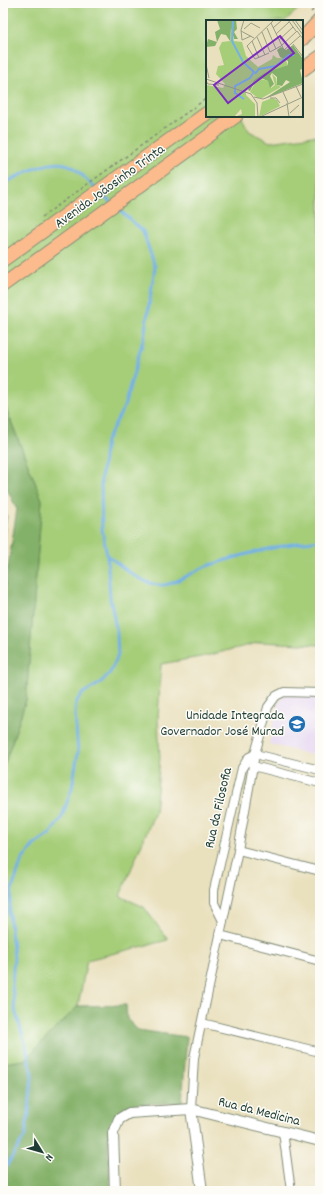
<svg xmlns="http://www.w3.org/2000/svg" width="323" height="1194" font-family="Dekko,sans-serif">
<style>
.built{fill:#e3d3f2}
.green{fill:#a6ce79;stroke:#628656}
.forest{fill:#84b169;stroke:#52774e}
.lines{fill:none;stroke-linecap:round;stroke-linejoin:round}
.stream{stroke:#75b1e7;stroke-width:3}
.minor-casing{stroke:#848e78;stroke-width:10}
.tertiary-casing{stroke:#848e78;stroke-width:12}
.primary-casing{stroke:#848e78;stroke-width:15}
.path{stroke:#848e78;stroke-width:1.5;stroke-dasharray:3 3;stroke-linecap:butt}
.minor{stroke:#fff;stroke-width:8}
.tertiary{stroke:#fff;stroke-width:10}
.primary{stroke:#fbbb8c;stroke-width:13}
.labels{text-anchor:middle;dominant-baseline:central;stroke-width:3;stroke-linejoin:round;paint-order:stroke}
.street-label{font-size:14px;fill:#1f3d34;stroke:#fdfcf7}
.poi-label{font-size:14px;fill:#1f3d34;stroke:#fdfcf7;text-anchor:end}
.inset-river{fill:none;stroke:#75b1e7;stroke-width:2}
.inset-road{fill:none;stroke:#989f86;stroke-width:1}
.view{fill:#7b2cbf;fill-opacity:0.15;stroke:#7b2cbf;stroke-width:2}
.inset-edge{fill:none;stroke:#1f3d34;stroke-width:2}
</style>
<rect width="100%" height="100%" fill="#fdfcf7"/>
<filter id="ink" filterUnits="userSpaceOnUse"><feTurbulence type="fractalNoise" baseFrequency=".025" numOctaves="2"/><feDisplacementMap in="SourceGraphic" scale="8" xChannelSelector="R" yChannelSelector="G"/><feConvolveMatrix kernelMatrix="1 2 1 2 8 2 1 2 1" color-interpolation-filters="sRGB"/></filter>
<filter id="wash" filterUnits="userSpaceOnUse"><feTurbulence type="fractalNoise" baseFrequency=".012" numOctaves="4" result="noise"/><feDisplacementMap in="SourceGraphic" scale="16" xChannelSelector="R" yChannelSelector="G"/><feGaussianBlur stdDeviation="0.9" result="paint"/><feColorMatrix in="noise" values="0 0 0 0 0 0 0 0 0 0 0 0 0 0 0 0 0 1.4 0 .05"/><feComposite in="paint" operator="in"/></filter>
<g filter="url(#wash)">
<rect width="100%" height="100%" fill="#e9e0bd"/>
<!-- built -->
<path class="built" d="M285,694L320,697V757L269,744L278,703Z"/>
<!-- green -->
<g class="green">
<path d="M3,3H305L285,21H207V116H241L249,131L270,142L320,135V645L261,642L206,656L161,664L158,720L160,758L155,812L120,896L144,907L168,940L87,960L78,1006L24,1061L3,1063V769L26,700L42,500L3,401Z"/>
<path d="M3,506L7,516L3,538Z"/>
</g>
<!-- forest -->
<g class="forest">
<path d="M3,401L42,500L26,700L3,769V599L17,509L3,481Z"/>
<path d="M126,1005L127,1019L138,1030L187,1037L182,1103C171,1103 133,1103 126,1107C100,1121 110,1166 111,1191H3V1063L24,1060L78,1006Z"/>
</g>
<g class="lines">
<!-- stream -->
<g class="stream">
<path d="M3,184C21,175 53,155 73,167C81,173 88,182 96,188"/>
<path d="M101,193L110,202"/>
<path d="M116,207L143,231L155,267L144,337L124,407L106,441L101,481L102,529L107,555C120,565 142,585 160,585C173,586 194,571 207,566C244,554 282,544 320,540"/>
<path d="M3,1172L25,1136L29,1111L32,1075L26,1046L15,1010L12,985L14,957L9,913L12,889L22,860L34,845L50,834L62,817L72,788L78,752L75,714L76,702L83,693L99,684L110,673L118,655L117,633L110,598L107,555"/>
</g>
</g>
</g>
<g filter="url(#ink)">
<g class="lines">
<defs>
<g id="minor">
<path d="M255,754L320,770"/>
<path d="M253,766L320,783"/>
<path d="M238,850L320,871"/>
<path d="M223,921L214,903V890L242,768L249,757L255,754"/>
<path d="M220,935L320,961"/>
<path d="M202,1023L320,1052"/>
<path d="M191,1109L194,1058L238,850L255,754L268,707L276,696L284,692L320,693"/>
<path d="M283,1132L291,1191"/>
</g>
<g id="tertiary">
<path d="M191,1109L202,1191"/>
<path d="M115,1191L113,1133L119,1119L129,1113L191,1109L320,1141"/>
</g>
<g id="primary">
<path d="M302,39L320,20"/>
<path d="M302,70L320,57"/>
<path d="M3,260L207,113"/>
<path d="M3,285L236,116"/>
</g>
</defs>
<!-- minor casing -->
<use href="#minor" class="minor-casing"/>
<!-- tertiary casing -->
<use href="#tertiary" class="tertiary-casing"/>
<!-- primary casing -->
<use href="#primary" class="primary-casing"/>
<!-- path -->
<g class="path">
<path d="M311,12L320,3"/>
<path d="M42,217L207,98"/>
</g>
<!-- minor -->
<use href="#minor" class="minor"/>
<!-- tertiary -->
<use href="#tertiary" class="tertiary"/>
<!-- primary -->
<use href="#primary" class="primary"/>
</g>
</g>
<!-- icons -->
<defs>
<symbol id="school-disc" viewBox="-11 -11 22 22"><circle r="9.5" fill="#1f6fb2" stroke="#fdfcf7"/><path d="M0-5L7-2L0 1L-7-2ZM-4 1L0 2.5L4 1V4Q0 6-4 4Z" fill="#fff"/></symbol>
</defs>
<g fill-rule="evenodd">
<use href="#school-disc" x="287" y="714" width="20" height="20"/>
</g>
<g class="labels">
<!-- street labels -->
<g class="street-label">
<text transform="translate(110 187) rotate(-36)">Avenida Joãosinho Trinta</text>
<text transform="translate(219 808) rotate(-77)">Rua da Filosofia</text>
<text transform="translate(259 1112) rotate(14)">Rua da Medicina</text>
</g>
<!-- poi labels -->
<g class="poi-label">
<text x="284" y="716">Unidade Integrada<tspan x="284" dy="16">Governador José Murad</tspan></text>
</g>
</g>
<!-- overview -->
<g transform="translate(206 20)">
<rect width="97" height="97" fill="#e9e0bd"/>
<path d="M25,8L28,21L36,22L40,36L52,47L66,39L67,35L71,38H79L82,45L48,60L40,71V75L49,84V97H29L36,94L35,89L28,97H0V65L17,68L19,64L10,54L12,46L18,45L13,28L16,22L24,21ZM66,54L70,58L71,65L75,67L56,78H52L44,72L50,61L55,59L62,61L65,68L69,65ZM66,78L71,80L74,86L53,97L56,82Z" fill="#a6ce79"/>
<path d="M11,0H30L31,9L28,12L32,19H28L25,8L24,21L20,15L15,14L9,26L0,27L2,19L11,22L9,12L14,9ZM87,25L97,39L96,49L94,50L97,63L58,79L84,62L80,60L76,66L71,65V57L66,53L64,56L68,64L64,68L62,61L55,58L49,61L44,71L42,70L48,60L59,53L82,45V41L74,37L71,30L75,27L80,30Z" fill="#84b169"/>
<path class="inset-river" d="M27,0L26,21L37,42L48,52L44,58L29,66V73L38,79M49,54L53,49L70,46L83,35H88"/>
<path class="inset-road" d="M38,0L35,10L36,20L45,16M82,0L90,11M86,0L97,15M89,0L97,11M65,3L78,30L94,16M61,8L70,29M67,8L76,0M38,9L45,3L54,8M35,11L48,18M56,12L64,32M70,14L83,2M51,17L59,35M73,20L87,7M46,21L53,38M87,24L97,37M64,32L75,26L91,11L97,19M63,33L49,39L41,26L68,0M0,44L3,58M0,59L45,74L51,83L52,97M0,61L2,64L13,65M90,66L95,77M77,72L82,83M48,77L57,79L97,64M64,78H70L74,83M81,83L83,97M84,93L93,85M56,96L97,77"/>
<path class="view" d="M74,16L88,33L22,83L8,65Z"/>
<rect width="97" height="97" class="inset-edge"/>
</g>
<!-- margin -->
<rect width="323" height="1194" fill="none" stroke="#fdfcf7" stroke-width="16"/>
<!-- north arrow -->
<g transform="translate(42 1152) rotate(127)" stroke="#fdfcf7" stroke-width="3" paint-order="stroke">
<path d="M0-3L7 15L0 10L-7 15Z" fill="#1f3d34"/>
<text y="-6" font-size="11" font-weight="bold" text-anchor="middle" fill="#1f3d34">N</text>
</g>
</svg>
